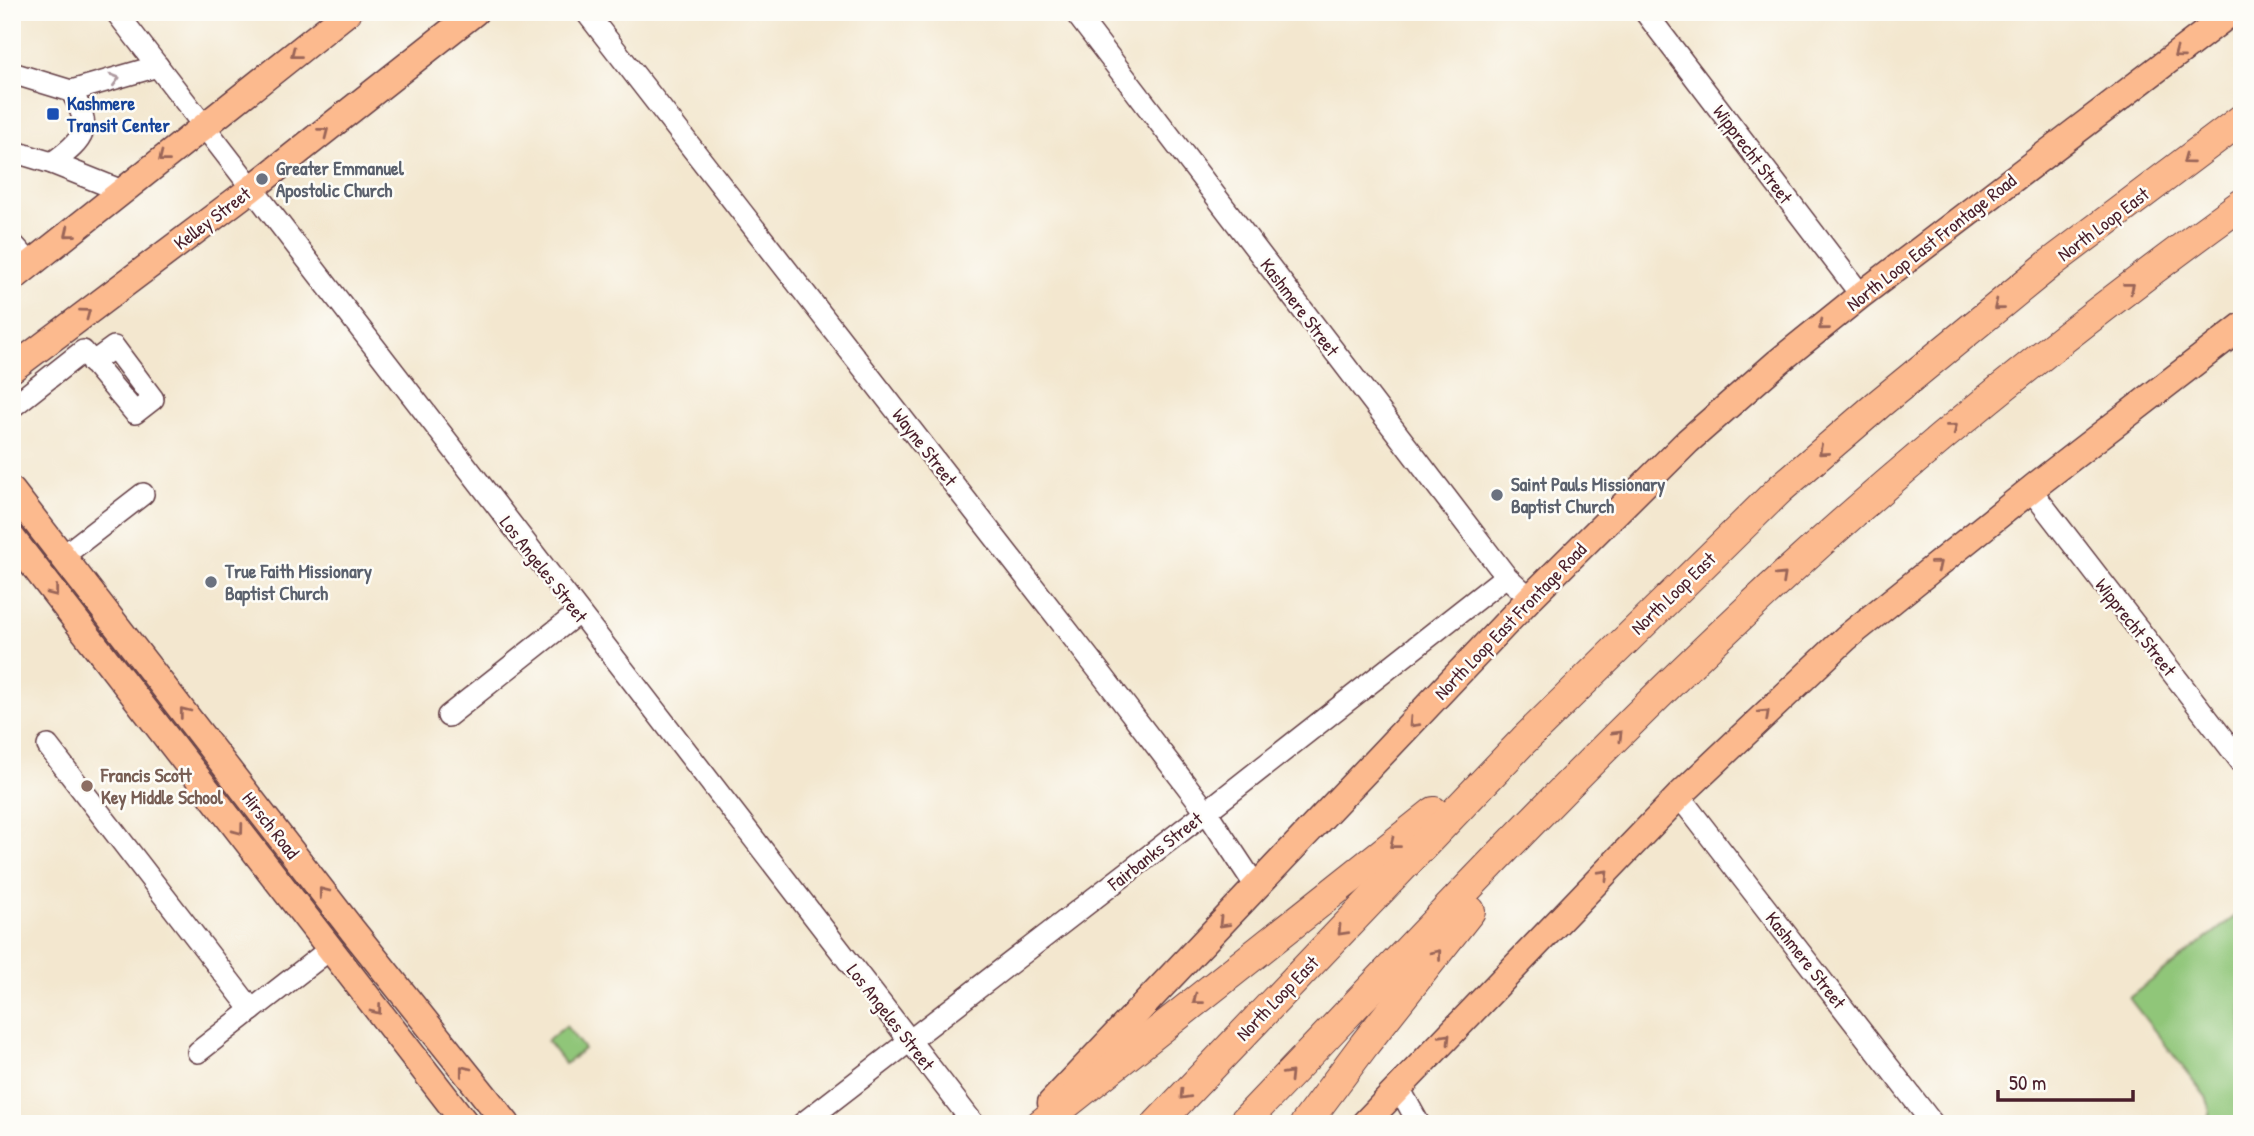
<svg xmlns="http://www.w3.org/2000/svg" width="2254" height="1136" font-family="'Patrick Hand',sans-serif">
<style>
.green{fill:#90c679;stroke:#6d7252;stroke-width:2}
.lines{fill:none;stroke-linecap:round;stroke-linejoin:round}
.minor-casing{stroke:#633d44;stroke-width:24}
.major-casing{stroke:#633d44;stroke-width:29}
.highway-casing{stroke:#633d44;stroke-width:32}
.minor{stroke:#fff;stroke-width:21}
.major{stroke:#fcba8e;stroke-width:26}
.highway{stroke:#fcba8e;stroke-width:30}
.oneway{stroke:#9a6558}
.oneway2{stroke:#ae9aa0}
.transit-dot{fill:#1a4fb4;stroke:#fdfcf7;stroke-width:2.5}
.worship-dot{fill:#6b7280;stroke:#fdfcf7;stroke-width:2.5}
.education-dot{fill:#8d6e63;stroke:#fdfcf7;stroke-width:2.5}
.labels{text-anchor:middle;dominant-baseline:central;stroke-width:5;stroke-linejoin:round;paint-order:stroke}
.transit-label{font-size:19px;font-weight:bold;fill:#164399;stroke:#fdfcf7;text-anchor:start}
.street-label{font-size:19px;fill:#4a1f2b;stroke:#fdfcf7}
.worship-label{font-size:19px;font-weight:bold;fill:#5b616d;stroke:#fdfcf7;text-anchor:start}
.education-label{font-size:19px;font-weight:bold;fill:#785e54;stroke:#fdfcf7;text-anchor:start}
</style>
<rect width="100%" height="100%" fill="#fdfcf7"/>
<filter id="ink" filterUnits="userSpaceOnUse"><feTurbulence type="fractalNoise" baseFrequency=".0143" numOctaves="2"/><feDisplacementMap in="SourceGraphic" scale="14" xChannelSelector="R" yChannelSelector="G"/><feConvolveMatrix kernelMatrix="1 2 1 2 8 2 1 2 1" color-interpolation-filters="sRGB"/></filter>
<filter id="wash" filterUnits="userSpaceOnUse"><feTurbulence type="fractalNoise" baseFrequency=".00686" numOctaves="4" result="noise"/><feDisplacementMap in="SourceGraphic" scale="28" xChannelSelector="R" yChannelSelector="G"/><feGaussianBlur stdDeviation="1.57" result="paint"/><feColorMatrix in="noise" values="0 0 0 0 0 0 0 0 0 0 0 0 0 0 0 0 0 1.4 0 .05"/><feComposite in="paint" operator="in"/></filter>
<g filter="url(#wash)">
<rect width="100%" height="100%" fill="#f3e7cf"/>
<!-- green -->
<g class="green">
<path d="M2242,911V1124H2205C2211,1114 2211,1108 2206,1097L2129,998Z"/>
<path d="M566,1026L584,1049L565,1064L547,1041Z"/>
</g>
</g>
<g filter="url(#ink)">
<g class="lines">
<defs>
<g id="minor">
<path d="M116,12L974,1124"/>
<path d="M586,12L1099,671L1206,811L1257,888"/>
<path d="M1075,12L1506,576L1530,598"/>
<path d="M1645,12L1861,295"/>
<path d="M12,73L71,91C93,128 86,139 52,163"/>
<path d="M71,91L158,66"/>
<path d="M12,151L52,163L122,191"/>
<path d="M12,243L31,264"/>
<path d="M12,407L83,351L135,413L153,399L114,347L92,363"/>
<path d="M2031,490L2242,763"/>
<path d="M63,556L143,494"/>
<path d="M448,716L578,613"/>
<path d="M48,746L252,1010"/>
<path d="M1679,796L1933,1124"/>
<path d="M198,1052L330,949"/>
<path d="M1399,1088L1419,1124"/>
<path d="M802,1124L1202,815L1506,576"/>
</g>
<g id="major">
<path d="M12,279L348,12"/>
<path d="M12,369L251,189L475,12"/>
<path d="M12,491L353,931L507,1124"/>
<path d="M12,538L466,1124"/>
<path d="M1051,1103L1530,598L1688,441L1778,362L1861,295L2232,12"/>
<path d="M1364,1124L1679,796L1846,638L2039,483L2242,326"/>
</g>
<g id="highway">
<path d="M1041,1124L1434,812"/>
<path d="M1157,1124L1524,740L1780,489L1880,403L2051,263L2242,119"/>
<path d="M1242,1124C1408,951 1571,775 1745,612C1901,465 2068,330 2242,204"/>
<path d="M1305,1124L1364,1045L1470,911"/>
</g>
</defs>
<!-- minor casing -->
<use href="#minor" class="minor-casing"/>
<!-- major casing -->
<use href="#major" class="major-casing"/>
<!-- highway casing -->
<use href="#highway" class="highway-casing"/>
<!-- minor -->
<use href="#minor" class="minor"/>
<!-- major -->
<use href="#major" class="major"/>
<!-- highway -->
<use href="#highway" class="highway"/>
</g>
<!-- one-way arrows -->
<defs><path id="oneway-chevron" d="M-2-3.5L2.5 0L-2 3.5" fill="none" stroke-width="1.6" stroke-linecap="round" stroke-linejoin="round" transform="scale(1.75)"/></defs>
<g class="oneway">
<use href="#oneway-chevron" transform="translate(295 54) rotate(142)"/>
<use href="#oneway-chevron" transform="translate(2178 54) rotate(143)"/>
<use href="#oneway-chevron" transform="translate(324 132) rotate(-38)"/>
<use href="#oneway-chevron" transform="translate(163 158) rotate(142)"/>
<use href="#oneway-chevron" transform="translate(2187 160) rotate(143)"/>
<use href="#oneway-chevron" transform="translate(69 233) rotate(141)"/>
<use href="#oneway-chevron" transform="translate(2130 287) rotate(-38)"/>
<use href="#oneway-chevron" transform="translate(1998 306) rotate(141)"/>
<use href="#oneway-chevron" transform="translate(86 313) rotate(-37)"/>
<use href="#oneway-chevron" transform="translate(1823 326) rotate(141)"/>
<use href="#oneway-chevron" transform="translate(1953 428) rotate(-39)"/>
<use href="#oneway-chevron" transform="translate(1823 451) rotate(139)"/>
<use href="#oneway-chevron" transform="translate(1937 565) rotate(-39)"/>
<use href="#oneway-chevron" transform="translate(1782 577) rotate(-43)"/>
<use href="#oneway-chevron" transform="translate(54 592) rotate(52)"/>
<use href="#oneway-chevron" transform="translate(184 712) rotate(-128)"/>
<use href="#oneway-chevron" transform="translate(1765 714) rotate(-43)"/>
<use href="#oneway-chevron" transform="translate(1413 723) rotate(133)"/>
<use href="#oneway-chevron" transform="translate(1618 735) rotate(-45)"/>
<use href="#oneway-chevron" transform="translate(239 830) rotate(53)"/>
<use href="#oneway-chevron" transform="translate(1394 844) rotate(142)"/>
<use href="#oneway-chevron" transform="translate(1604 874) rotate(-46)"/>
<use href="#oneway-chevron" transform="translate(323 892) rotate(-128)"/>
<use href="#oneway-chevron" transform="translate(1223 923) rotate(134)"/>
<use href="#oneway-chevron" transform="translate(1342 931) rotate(134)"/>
<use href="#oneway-chevron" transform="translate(1437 954) rotate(-51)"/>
<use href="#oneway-chevron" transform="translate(1197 1000) rotate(142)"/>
<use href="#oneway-chevron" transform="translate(377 1010) rotate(52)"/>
<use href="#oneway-chevron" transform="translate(1446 1038) rotate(-46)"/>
<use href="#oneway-chevron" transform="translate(464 1070) rotate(-128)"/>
<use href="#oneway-chevron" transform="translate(1289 1075) rotate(-46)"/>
<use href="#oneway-chevron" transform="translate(1184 1095) rotate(134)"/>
</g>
<use class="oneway2" href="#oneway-chevron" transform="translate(115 79) rotate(-16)"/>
</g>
<!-- markers -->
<rect class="transit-dot" x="46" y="107" width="14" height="14" rx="3.5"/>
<g class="worship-dot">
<circle cx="262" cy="179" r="7"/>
<circle cx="1497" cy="495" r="7"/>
<circle cx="211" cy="582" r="7"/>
</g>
<circle class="education-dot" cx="87" cy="786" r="7"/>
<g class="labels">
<!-- transit labels -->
<g class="transit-label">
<text x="67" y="103">Kashmere<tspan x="67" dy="22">Transit Center</tspan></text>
</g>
<!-- street labels -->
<g class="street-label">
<text transform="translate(1753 154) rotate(53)">Wipprecht Street</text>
<text transform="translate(212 218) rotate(-37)">Kelley Street</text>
<text transform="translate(2103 224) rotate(-37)">North Loop East</text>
<text transform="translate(1931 242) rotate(-38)">North Loop East Frontage Road</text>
<text transform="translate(1300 307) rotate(53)">Kashmere Street</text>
<text transform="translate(925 447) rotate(52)">Wayne Street</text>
<text transform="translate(544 569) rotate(52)">Los Angeles Street</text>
<text transform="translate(1673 593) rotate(-44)">North Loop East</text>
<text transform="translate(1510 621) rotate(-46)">North Loop East Frontage Road</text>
<text transform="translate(2136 627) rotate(52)">Wipprecht Street</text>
<text transform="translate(271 825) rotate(52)">Hirsch Road</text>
<text transform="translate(1155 851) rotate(-38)">Fairbanks Street</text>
<text transform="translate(1806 960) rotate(52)">Kashmere Street</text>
<text transform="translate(1277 998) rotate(-46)">North Loop East</text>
<text transform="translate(891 1017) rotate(52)">Los Angeles Street</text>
</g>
<!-- worship labels -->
<g class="worship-label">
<text x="276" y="168">Greater Emmanuel<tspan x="276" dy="22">Apostolic Church</tspan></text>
<text x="1511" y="484">Saint Pauls Missionary<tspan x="1511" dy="22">Baptist Church</tspan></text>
<text x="225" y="571">True Faith Missionary<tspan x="225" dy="22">Baptist Church</tspan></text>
</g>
<!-- education labels -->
<g class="education-label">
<text x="101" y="775">Francis Scott<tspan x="101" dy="22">Key Middle School</tspan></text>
</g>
</g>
<!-- margin -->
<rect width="2254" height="1136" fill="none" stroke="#fdfcf7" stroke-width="42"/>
<!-- scale -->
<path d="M1998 1090v10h135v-10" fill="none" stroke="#4a1f2b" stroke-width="3.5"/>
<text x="2009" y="1090" font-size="21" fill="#4a1f2b" stroke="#fdfcf7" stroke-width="5" paint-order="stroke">50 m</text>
</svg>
